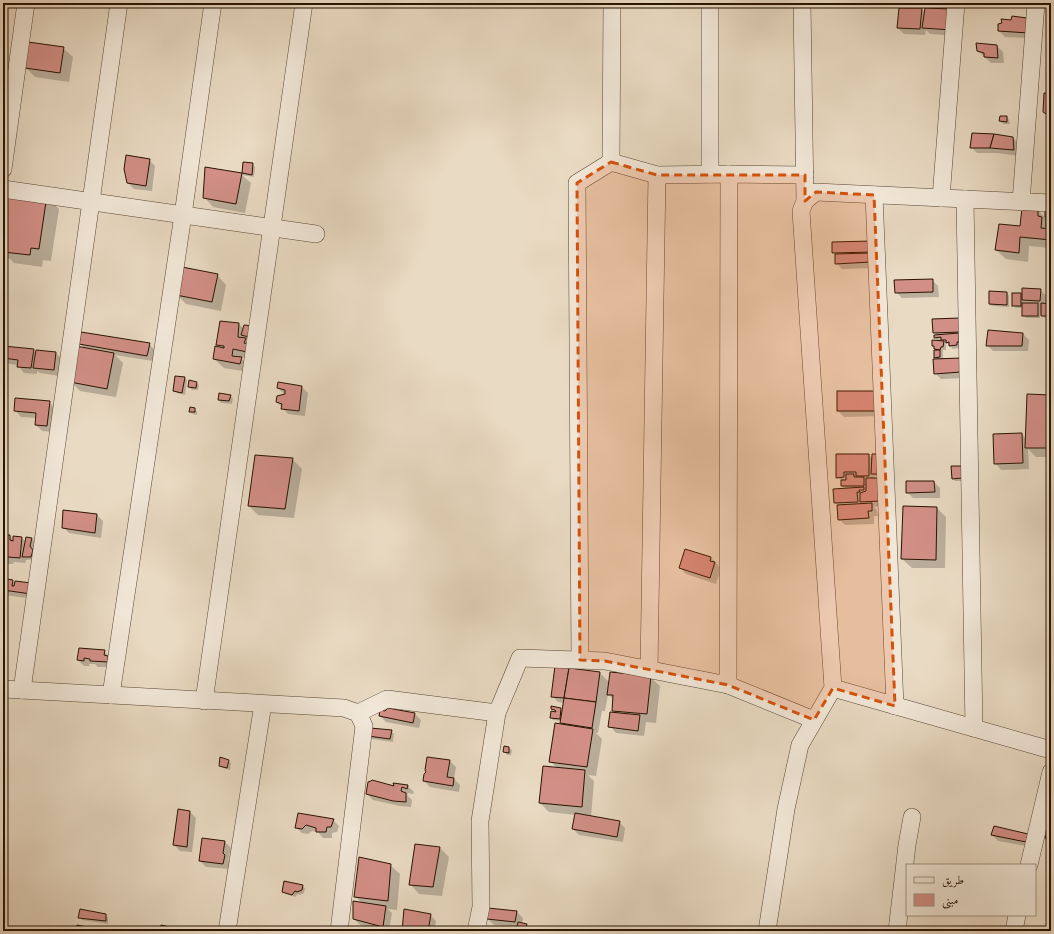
<svg xmlns="http://www.w3.org/2000/svg" width="1054" height="934" font-family="'Libre Bodoni',Amiri,serif">
<style>
.shadow{fill:#0003}
.building{fill:#d28f87;stroke:#281301}
.lines{fill:none;stroke-linecap:round;stroke-linejoin:round}
.street-casing{stroke:#584532;stroke-width:18}
.street{stroke:#f1e7d8;stroke-width:17}
.marked{fill:#d5520b;fill-opacity:0.2;stroke:#d5520b;stroke-width:3;stroke-dasharray:8 5;stroke-linejoin:round}
</style>
<rect width="100%" height="100%" fill="#e9dac3"/>
<filter id="stains"><feTurbulence type="fractalNoise" baseFrequency=".005" numOctaves="4"/><feColorMatrix values="0 0 0 0 .2 0 0 0 0 .09 0 0 0 0 .02 0 0 0 .5 -.17"/></filter>
<radialGradient id="worn" r=".72"><stop offset=".6" stop-color="#630" stop-opacity="0"/><stop offset="1" stop-color="#630" stop-opacity=".3"/></radialGradient>
<!-- shadow -->
<g class="shadow">
<path d="M921,9L926,13L958,36L930,34L926,30L925,35L904,34L898,28Z"/>
<path d="M1011,21L1034,38L1005,37L999,31Z"/>
<path d="M997,46L1003,52L1004,63H991L978,51Z"/>
<path d="M63,48L73,57L69,82L35,77L26,68Z"/>
<path d="M1007,117L1009,120L1010,124H1003L1000,121Z"/>
<path d="M1013,138L1019,144V156L997,153H977L971,147Z"/>
<path d="M149,160L155,166L152,191L134,189L128,183Z"/>
<path d="M244,163L252,164L255,167L254,177L242,175L251,183L245,213L213,207L204,197L206,168L243,174Z"/>
<path d="M3,190L46,196L59,209L51,261L43,260L42,267L14,263L10,259L6,258L3,256Z"/>
<path d="M1046,209L1051,216H1048V218H1051V248L1029,246L1028,262L1006,259L996,250L1021,227L1038,210L1046,219Z"/>
<path d="M872,242L877,268L842,269L836,263V255L833,252Z"/>
<path d="M217,275L226,285L221,311L186,304L177,295Z"/>
<path d="M932,280L938,286L939,297L902,298L896,292Z"/>
<path d="M1040,290L1047,296L1046,304L1051,305V312H1049V318H1045L1040,314V318H1026L1023,315V308H1016L1013,305L1021,294L1023,296Z"/>
<path d="M1007,293L1009,296V307L992,306L990,304Z"/>
<path d="M960,319L961,344H959V348L953,349L946,342V350H943V360L960,359L967,378L941,379L935,373L938,360L935,357V347L933,345L939,342L935,338L938,336L934,332Z"/>
<path d="M239,324L244,329V326L256,361L242,357V359L250,368L249,372L224,368L214,359L221,348L217,344Z"/>
<path d="M1023,334L1029,340L1028,351H993L987,345Z"/>
<path d="M80,344H149L155,350L153,361L115,355L123,363L116,397L80,391L71,382L85,348Z"/>
<path d="M3,347L33,350L36,353H56L62,359L59,376L40,373L37,371V374L24,373L18,365L3,363Z"/>
<path d="M185,378L187,380L185,395L177,393L174,390Z"/>
<path d="M196,383L199,385L198,390H192L189,387Z"/>
<path d="M302,387L308,393L305,416L288,414L277,402L285,395L278,388Z"/>
<path d="M879,392L885,416L844,417L838,411Z"/>
<path d="M230,396L233,398L232,404L221,403L219,400Z"/>
<path d="M1051,396V457H1036L1028,449L1029,469L1001,470L995,463L1022,434L1026,439Z"/>
<path d="M49,402L55,408L53,432L42,431L36,425V418L21,417L15,410Z"/>
<path d="M195,409L197,412V415L193,414L190,412Z"/>
<path d="M837,455H869L873,459L881,476H875V479L885,506L874,507L877,510L878,516H874V524L845,525L839,519L838,506L835,503V490L845,489L842,486V481L837,477Z"/>
<path d="M292,459L302,469L294,518L258,515L249,506Z"/>
<path d="M952,467L965,481H955L953,478Z"/>
<path d="M934,482L940,488V498H913L907,492Z"/>
<path d="M937,508L946,517L945,568H912L902,559Z"/>
<path d="M97,515L103,521L101,538L69,533L63,527Z"/>
<path d="M10,536L14,541L22,538L26,542L32,539L35,541L33,550L35,553L34,559L26,560L25,563L14,562L13,564H6L3,561V538Z"/>
<path d="M686,551L711,558L717,564L721,569L716,584L686,574L680,568Z"/>
<path d="M3,579L7,583L12,581L36,599L3,595Z"/>
<path d="M104,651L110,658L113,667H98L95,664H89L90,666H84L78,660Z"/>
<path d="M556,667L600,673L610,683L650,677L660,686L656,723L646,722L644,736L616,733L610,726L616,713L613,710L614,700L608,694L605,711H602L598,733H596L602,739L596,776L588,775L594,781L591,817L619,822L625,828L623,842L579,835L573,829L576,815L549,812L540,803L558,769L550,761L564,725L561,721L553,720L551,718L556,713L552,708L560,709L563,711L564,703L558,702L552,696Z"/>
<path d="M415,714L421,720L419,728L386,722L380,716Z"/>
<path d="M391,731L394,734L393,742L372,739L369,736Z"/>
<path d="M509,748L512,750L511,755H507L505,752Z"/>
<path d="M228,761L231,763L230,770L223,768L220,766Z"/>
<path d="M450,761L456,767L454,779L460,785L459,792L430,787L424,781Z"/>
<path d="M394,784L408,786L414,792L413,794L408,793L407,795L412,800L411,807L400,806L373,800L367,794L395,788Z"/>
<path d="M179,810L190,812L196,818L192,852L180,851L174,845Z"/>
<path d="M299,814L333,820L339,826L337,832L332,833V838H323L318,832L312,831L308,834L302,833L296,827Z"/>
<path d="M995,828L1027,835L1032,847L998,841L992,835Z"/>
<path d="M1051,830V843L1046,838Z"/>
<path d="M225,842L231,848L228,860L231,862L229,869L206,867L200,861Z"/>
<path d="M416,845L440,848L449,857L442,896L419,894L410,884Z"/>
<path d="M390,865L400,874L397,910L388,909L392,913L389,931L360,925L354,919L362,903L355,896Z"/>
<path d="M302,886L305,888L304,893L300,895L298,894L295,897L286,894L283,892Z"/>
<path d="M489,909L517,912L523,918L522,924L526,925L532,931H517L518,928L494,925L488,919Z"/>
<path d="M105,915L108,918V924L82,920L80,917Z"/>
<path d="M430,915L436,921L434,931H403Z"/>
</g>
<!-- building -->
<g class="building">
<path d="M899,8H922L920,29L897,28Z"/>
<path d="M925,8L953,9L952,30L922,28Z"/>
<path d="M1012,16L1027,18L1029,33L998,31V24L1002,23L1001,19L1011,20Z"/>
<path d="M28,42L64,47L60,73L25,68Z"/>
<path d="M976,43L997,45L998,58L984,57V53L977,51Z"/>
<path d="M1044,93L1051,94V117L1043,112Z"/>
<path d="M1000,116H1007V122L999,121Z"/>
<path d="M972,133L994,134L990,148H970Z"/>
<path d="M994,134L1013,137L1014,150L990,148Z"/>
<path d="M126,155L150,159L146,186L127,183L124,169Z"/>
<path d="M243,162L253,163L252,175L242,173Z"/>
<path d="M205,167L242,173L236,204L203,198Z"/>
<path d="M3,189L47,195L39,249L31,248L30,255L3,252Z"/>
<path d="M1022,208L1038,209V216L1042,217L1041,228L1051,229V240L1020,237L1019,253L995,250L999,224L1020,226Z"/>
<rect x="1045" y="208" width="6" height="9"/>
<rect x="1046" y="218" width="5" height="9"/>
<path d="M872,241V252L832,253V242Z"/>
<path d="M871,253V262L835,264V254Z"/>
<path d="M182,267L218,274L212,302L176,295Z"/>
<path d="M933,279V292L895,293L894,280Z"/>
<path d="M1022,288L1041,289L1040,301L1022,300Z"/>
<path d="M989,291L1007,292V305L989,304Z"/>
<rect x="1012" y="293" width="9" height="13"/>
<rect x="1022" y="303" width="16" height="13"/>
<path d="M1041,303L1051,304V310H1047V316H1041Z"/>
<path d="M960,318L961,332L933,333L932,319Z"/>
<path d="M220,321L239,323L238,337L246,338L244,343L249,344L247,352L233,349L232,356L242,357L240,364L213,359L215,346L224,348V346L216,345Z"/>
<path d="M244,325L255,326L253,338L241,335Z"/>
<path d="M988,330L1023,333L1022,346H986Z"/>
<path d="M81,332L150,343L147,356L79,344Z"/>
<path d="M959,333V342H957V345L949,346V342L946,343V340H941V337L934,338V335Z"/>
<path d="M932,340L944,341L943,347H941L940,350L934,349V346H932Z"/>
<path d="M3,346L34,349L31,368L17,367L18,360L3,358Z"/>
<path d="M76,346L114,353L107,389L70,382Z"/>
<path d="M36,350L56,352L54,370L33,368Z"/>
<path d="M934,350H940V357L934,358Z"/>
<path d="M961,358V372L934,374L933,359Z"/>
<path d="M175,376L185,377L182,393L173,391Z"/>
<path d="M189,380L197,382L196,388L188,387Z"/>
<path d="M278,382L302,386L299,411L281,409L282,404L276,402L277,396L285,394V390L277,388Z"/>
<rect x="837" y="391" width="43" height="20"/>
<path d="M219,393L231,395L229,401L218,400Z"/>
<path d="M1027,394L1051,395V448H1025Z"/>
<path d="M15,398L50,401L47,426L35,425L36,413L14,411Z"/>
<path d="M190,407L195,408V412H189Z"/>
<path d="M1022,433L1023,463L994,464L993,434Z"/>
<path d="M836,454H869V476H856V472H844V477L836,478Z"/>
<path d="M872,454H879V474H871Z"/>
<path d="M255,455L293,458L285,509L248,506Z"/>
<path d="M951,466H963V478L952,479Z"/>
<path d="M846,474H854V477H864V486H841V480H846Z"/>
<path d="M866,478H879L880,501L860,502V493L866,491Z"/>
<path d="M906,481H934L935,492L906,493Z"/>
<path d="M864,487V490H859L860,492H857L858,502L834,503L833,489Z"/>
<path d="M872,503V511H868L869,518L838,520L837,505Z"/>
<path d="M903,506L937,507L936,560L901,559Z"/>
<path d="M63,510L97,514L95,533L62,528Z"/>
<path d="M3,535H10V540L13,541V536L22,537L20,558L8,557L7,559H3Z"/>
<path d="M26,537L32,538L30,546L33,550L31,557H22Z"/>
<path d="M685,549L711,557L710,561L715,562L710,578L679,568Z"/>
<path d="M3,578L5,582L6,583L7,579L13,580L12,586H14L15,581L31,583V594L3,590Z"/>
<path d="M79,648L105,650L104,655L108,656V662L90,661V659L84,658V661L77,660Z"/>
<path d="M555,666L569,668L564,698L551,697Z"/>
<path d="M569,668L600,672L596,702L564,698Z"/>
<path d="M610,672L651,676L647,714L612,711L613,695H607Z"/>
<path d="M564,698L596,702L592,728L560,723Z"/>
<path d="M551,706L561,708L560,719L550,718L551,711L556,712L555,710L551,709Z"/>
<path d="M388,708L415,713L413,723L379,716L380,710L385,711Z"/>
<path d="M610,712L640,715L638,731L608,727Z"/>
<path d="M555,723L593,729L587,767L549,762Z"/>
<path d="M370,728L392,730L390,739L368,736Z"/>
<path d="M504,746L509,747V753L503,752Z"/>
<path d="M220,757L229,760L227,768L219,766Z"/>
<path d="M427,757L450,760L447,777L454,778L453,786L423,781L424,774L426,772L425,770Z"/>
<path d="M543,766L585,770L582,807L539,803Z"/>
<path d="M372,780L394,786L393,783L408,785L407,789L402,787L401,791L406,793V802L393,801L366,794L368,782L371,781Z"/>
<path d="M178,809L190,811L187,847L173,845Z"/>
<path d="M298,813L334,819L331,827H327L326,832H316V828L306,825L302,829L295,828Z"/>
<path d="M575,813L620,821L617,837L572,829Z"/>
<path d="M994,826L1028,834L1026,842L991,835Z"/>
<path d="M1049,828L1051,829V840L1045,838Z"/>
<path d="M202,838L225,841L223,853L225,855L223,864L199,861Z"/>
<path d="M415,844L440,847L433,887L409,885Z"/>
<path d="M359,857L391,864L388,901L354,897Z"/>
<path d="M284,881L303,885L302,890L297,892L295,891L292,895L282,892Z"/>
<path d="M353,901L386,906L383,927L353,919Z"/>
<path d="M488,908L517,911L515,922L487,919Z"/>
<path d="M80,909L106,914V921L78,918Z"/>
<path d="M404,909L431,914L428,931H402Z"/>
<path d="M518,922L527,924L525,931H516Z"/>
<path d="M77,925L87,927L86,931H76Z"/>
<path d="M161,925L179,929L178,931H159Z"/>
</g>
<g class="lines">
<defs>
<g id="street">
<path d="M710,3V174"/>
<path d="M611,162L612,3"/>
<path d="M3,169L26,3"/>
<path d="M3,189L316,234"/>
<path d="M874,195L895,706"/>
<path d="M941,198L956,3"/>
<path d="M965,199L974,728"/>
<path d="M805,201L816,192L1051,203"/>
<path d="M1021,202L1036,3"/>
<path d="M580,660L577,183L611,162L657,175L729,174L805,175"/>
<path d="M649,669L657,175"/>
<path d="M728,685L729,174"/>
<path d="M833,688L1051,750"/>
<path d="M3,689L344,708L358,713L364,726L339,931"/>
<path d="M22,690L119,3"/>
<path d="M111,695L183,215L213,3"/>
<path d="M204,701L304,3"/>
<path d="M358,713L387,699L497,713"/>
<path d="M1029,865L1051,772"/>
<path d="M227,931L263,704"/>
<path d="M476,931L481,907L480,821L497,713L520,658L605,661L728,685L814,720"/>
<path d="M767,931L786,809L800,745L833,688L801,211L805,201L802,3"/>
<path d="M897,931L907,845L912,817"/>
<path d="M1014,931L1017,915"/>
</g>
</defs>
<!-- street casing -->
<use href="#street" class="street-casing"/>
<!-- street -->
<use href="#street" class="street"/>
</g>
<!-- marked area -->
<path class="marked" d="M611,162L657,175H805V201L816,192L874,195L895,706L833,688L814,720L728,685L605,661L580,660L577,183Z"/>
<!-- margin -->
<rect width="1054" height="934" fill="none" stroke="#e9dac3" stroke-width="16"/>
<rect x="4" y="4" width="1046" height="926" fill="none" stroke="#281301" stroke-width="2"/>
<rect x="8" y="8" width="1038" height="918" fill="none" stroke="#281301"/>
<!-- legend -->
<rect x="906" y="864" width="130" height="52" fill="#f1e7d8" stroke="#a19282"/>
<rect x="914" y="877" width="20" height="6" fill="#f1e7d8" stroke="#a19282"/>
<text x="942" y="884" font-size="12" fill="#281301">طريق</text>
<rect x="914" y="894" width="20" height="12" fill="#d28f87" stroke="#a19282"/>
<text x="942" y="904" font-size="12" fill="#281301">مبنى</text>
<rect width="100%" height="100%" filter="url(#stains)"/>
<rect width="100%" height="100%" fill="url(#worn)"/>
</svg>
